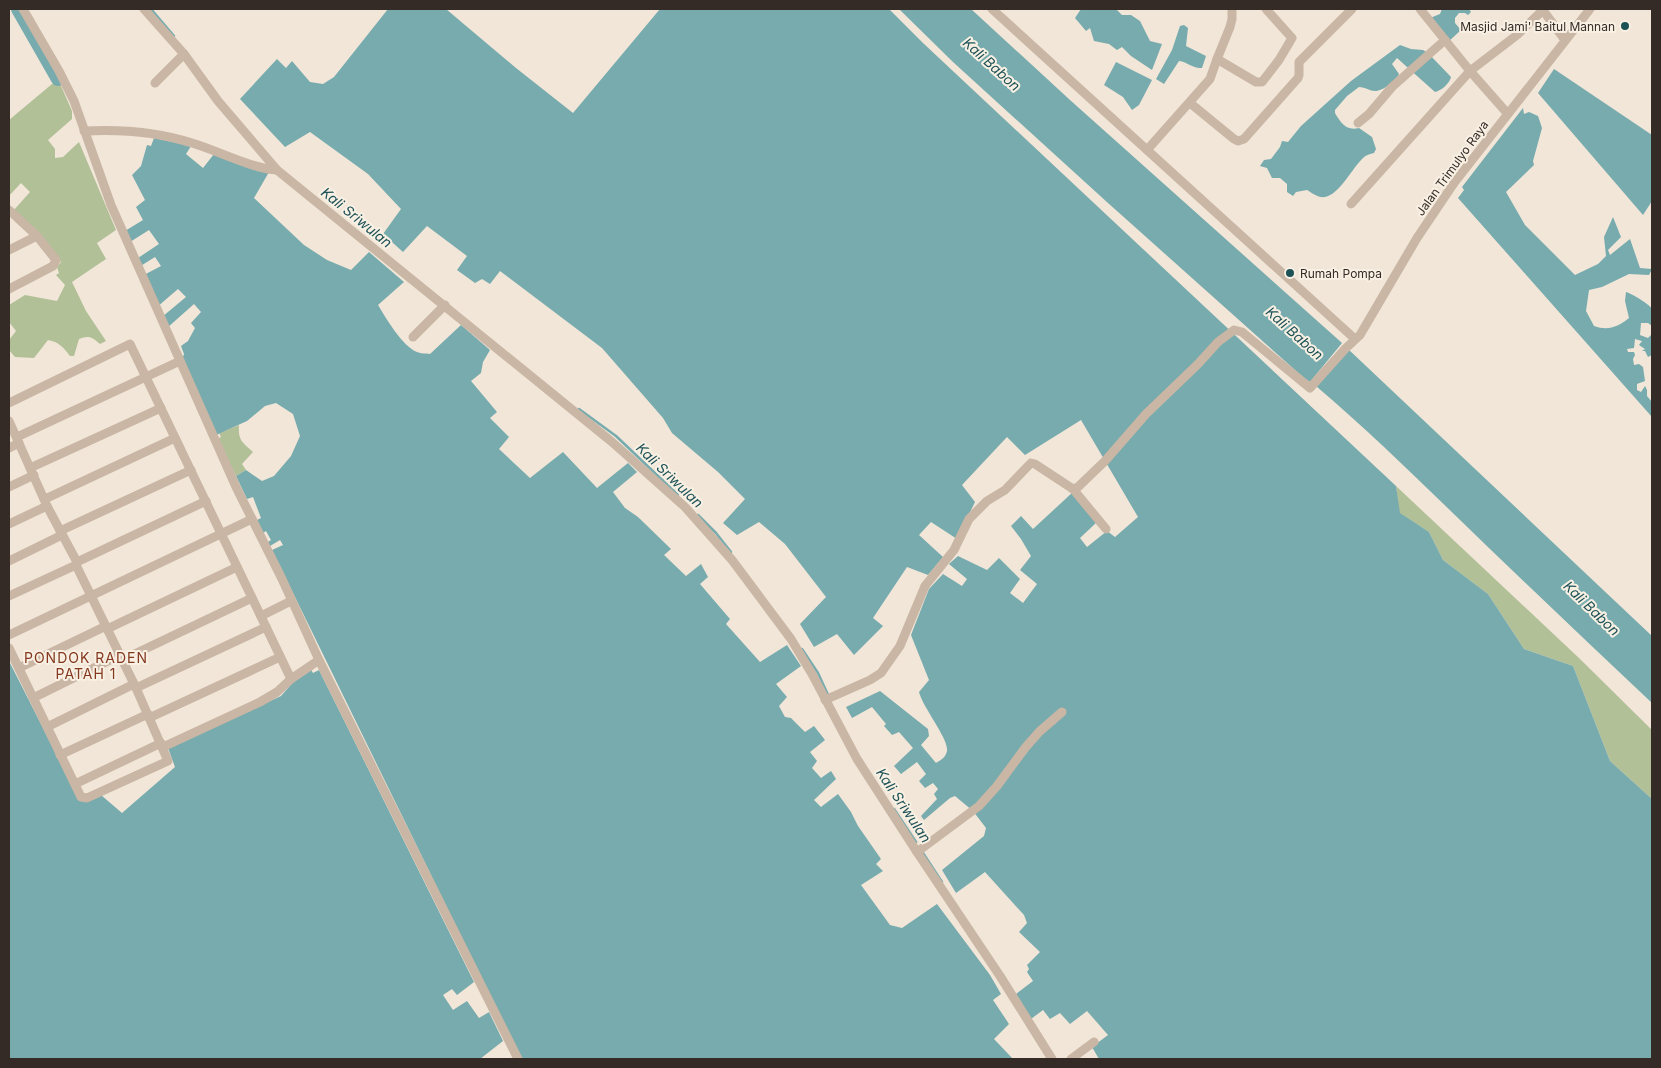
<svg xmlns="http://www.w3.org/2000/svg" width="1661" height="1068" font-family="Inter,sans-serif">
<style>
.green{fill:#b2c098}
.water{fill:#77abae}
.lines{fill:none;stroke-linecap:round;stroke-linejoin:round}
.stream{stroke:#77abae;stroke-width:2.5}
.river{stroke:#77abae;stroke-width:14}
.street{stroke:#c9b6a4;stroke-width:9}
.poi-dot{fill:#1c5156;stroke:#f9f0e4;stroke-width:2}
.labels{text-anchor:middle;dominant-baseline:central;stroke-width:4;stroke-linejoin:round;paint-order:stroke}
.poi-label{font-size:12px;fill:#342b26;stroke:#f9f0e4;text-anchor:end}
.street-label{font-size:12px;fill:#342b26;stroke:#f9f0e4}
.water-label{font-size:14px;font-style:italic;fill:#1c5156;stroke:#f9f0e4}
.neighbourhood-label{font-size:14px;letter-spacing:1px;fill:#84391f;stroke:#f9f0e4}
</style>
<rect width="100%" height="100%" fill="#f1e6d8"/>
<!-- green -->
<g class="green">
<path d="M58,79L72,111V119L48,140L55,149V158L63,157L79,142L116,230L97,243L106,259L72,282L86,311L106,341L100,344C92,337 89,335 79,339L74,356H70C63,347 59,342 48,340L34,358L15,357L9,350V340L16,331L9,322V305L25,295L57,301L65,285L56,275L59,273L57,267L61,262L56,255L13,211L30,192L21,183L9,196V120Z"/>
<path d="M239,425C238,440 242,442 253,452L242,464L246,470L236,476L217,439L221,437L219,433Z"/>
<path d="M1396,486L1579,658L1652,730V799L1610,761L1573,666L1524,649L1488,594L1443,560L1429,532L1399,513Z"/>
</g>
<!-- water -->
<g class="water">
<path d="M388,9H446L516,68L573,113L660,9H889L923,43L1396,486L1400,513L1429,532L1443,560L1488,594L1524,649L1573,666L1610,761L1652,799V1059H1099L1092,1047L1108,1035L1087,1011L1070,1024L1060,1013L1050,1019L1043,1010L1031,1019L1016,994L1033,981L1027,972L1029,969L1027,965L1040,952L1019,932L1027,923L1024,915L985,872L956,893L942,870L984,836L986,828L973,811L955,796L950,798L924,820L921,816L937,799L934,794L938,789L933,783L925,788L919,781L926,774L917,762L901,774L894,766L913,748L899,732L892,735L884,726L886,724L872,707L852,718L846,707L880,691L928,729L929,736L921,745L936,763C941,760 946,757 947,751C949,739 923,708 919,692L929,680L911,635L929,589L943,574L962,586L967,579L949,564L958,556L987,570L999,558L1020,579L1010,593L1023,603L1037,584L1020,570L1031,556L1021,539L1011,526L1021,516L1033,529L1073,492L1097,522L1080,538L1087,547L1107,531L1115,537L1138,517L1081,420L1025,455L1007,437L962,485L975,502L957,539L931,522L919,535L943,557L928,575L907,567L873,618L883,626L854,655L837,634L814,647L800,624L826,597L785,544L759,522L737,535L723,523L745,499L718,472L672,433L663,418L602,348L500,271L490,284L482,279L475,283L457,270L467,256L427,226L403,252L383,234L401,209L368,174L310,132L285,147L240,99L277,59L286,68L292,61L310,82L323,84L334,77Z"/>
<path d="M899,9H971L1070,100L1342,343L1310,382L1304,378L1108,203L953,62Z"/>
<path d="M1081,9H1116L1122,15H1131L1140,21L1150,41L1162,44L1152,70L1131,56L1122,47L1117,50L1109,44L1094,41L1090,28L1086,31L1075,18Z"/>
<path d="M1442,9H1469L1471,12L1468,15L1465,13H1459L1455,18V23L1461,30L1448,42L1430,18L1440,14Z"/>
<path d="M1184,25L1188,28L1186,46L1206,56L1202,68C1193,69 1188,62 1179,61L1164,84L1156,79L1172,50L1180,26Z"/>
<path d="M1400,45L1411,49L1423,50L1428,53L1451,77C1450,83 1441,91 1435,92L1397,58L1392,64L1399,74C1396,81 1383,91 1375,91C1370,91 1365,87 1359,87L1347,96L1335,110V113C1341,123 1346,131 1359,128L1372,137L1376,149L1374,153C1370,154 1366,155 1363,158C1353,167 1339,195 1325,197C1318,198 1312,193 1307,190L1296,192L1293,196L1287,192V184L1280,178H1272L1267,168L1260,166L1264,160L1271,159L1280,147L1282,141L1288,142L1301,126L1351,81Z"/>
<path d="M1116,62L1152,80L1139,105L1132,110L1123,97L1104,85Z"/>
<path d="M1554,69L1652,135V201L1643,215L1538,93Z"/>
<path d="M1523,108L1524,114L1529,112L1538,116L1542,128L1533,161L1534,165L1506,192L1525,225L1575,275L1598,264L1606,256L1604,237L1613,217L1621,237L1608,250L1610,255L1630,239L1640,268L1652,269L1649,275L1629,274L1602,287L1589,290L1586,311L1594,326C1608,331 1618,327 1629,318L1625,301L1626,292C1631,293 1652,306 1652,309C1653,314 1652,321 1652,326L1648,323H1641L1640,335L1648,338L1652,334V355L1648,357L1645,351H1642L1645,349L1639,345L1642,341L1635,339L1634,348L1627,349L1628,352H1634L1635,355L1633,359L1634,365L1639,364L1643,367L1645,381L1637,384V390L1641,392L1645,386L1647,390V396L1652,402V417L1458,198L1464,190L1462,187Z"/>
<path d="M154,138L191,146L186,154L203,168L214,154L269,172L254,198L304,245L327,260L351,270L369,252L404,282L378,305C386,318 402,346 417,352C421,354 426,353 430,354L461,325L490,350L483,362L481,373L471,381L497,412L490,418L509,437L499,449L530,478L563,452L597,488L628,463L637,472L613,492L625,508L638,517L671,549L664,555L686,576L701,564L708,577L700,584L730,619L726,624L760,662L787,645L801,666L776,684L787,697L779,706L785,717L791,718L805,732L814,726L825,740L810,752L817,761L812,768L821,778L831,771L836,779L814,800L821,807L838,794L851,812L858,826L881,859L876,864L883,871L861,885L890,925L902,928L937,904L990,975L1001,994L993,1000L1009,1024L994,1039L1013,1059H521L272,550L283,545L280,540L270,546L268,542L271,540L266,531L263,533L257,520L261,518L253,497L247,499L236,476L246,470L262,481L274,476L291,456L300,436L293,414L276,403L265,406L247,421L216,435L182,360L184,354L181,346L188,341L195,328L191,323L201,312L194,304L167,328L162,317L186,297L178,289L157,307L142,276L161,266L155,257L139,267L135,260L159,244L149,230L130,242L125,231L143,220L136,207L145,200L132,175L141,166L147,145L151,146Z"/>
<path d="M1348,349L1652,636V703C1598,652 1544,601 1490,549C1433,494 1377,438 1316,386Z"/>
<path d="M9,661L80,801L101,795L122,813L175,767L168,748L281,696L295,680L310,668L313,673L319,670L474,982L457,995L452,989L443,995L453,1010L467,1001L479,1018L489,1012L503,1041L480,1059H9Z"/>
</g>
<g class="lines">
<!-- stream -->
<g class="stream">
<path d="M151,9L174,36"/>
<path d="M579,409L616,436L678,495"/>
<path d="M698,515L716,533L731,552"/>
<path d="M802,649L818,673L829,697"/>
<path d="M894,809L916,842"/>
<path d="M923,853L942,882"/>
</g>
<!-- river -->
<path class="river" d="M18,9L58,79"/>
<!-- street -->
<g class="street">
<path d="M23,9L59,71L74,101L111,205L236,487L282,579L319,660L518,1059"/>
<path d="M144,9L184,54L218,101L277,170L612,442L685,507L732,560L791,639L812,674L857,759L917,852L1000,976L1052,1059"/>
<path d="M992,9L1355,339"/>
<path d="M1420,9L1470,71L1507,113"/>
<path d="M1542,9L1565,40"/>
<path d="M1217,59L1256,82H1262L1279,60L1292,38L1266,9"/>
<path d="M155,83L184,54"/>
<path d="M1190,103L1234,139L1238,141L1244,139L1298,78L1299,75V62L1352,9"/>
<path d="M1358,123L1369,114L1392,87L1445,40"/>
<path d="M84,131C120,129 158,132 192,143C219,151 250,168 277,170"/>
<path d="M1147,150L1210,79L1217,59L1230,27L1232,19V9"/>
<path d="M1351,204L1470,71L1517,35L1544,9"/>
<path d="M9,210L37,236L56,260L53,266L9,289"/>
<path d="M9,250L37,236"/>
<path d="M413,337L445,305"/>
<path d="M9,403L130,344L291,679"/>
<path d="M9,421L47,506L77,562L76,565L136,688L168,761L87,798L81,797L9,648"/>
<path d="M17,437L180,361"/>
<path d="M9,448L19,443"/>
<path d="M30,468L161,408"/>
<path d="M9,487L34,475"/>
<path d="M1073,489L1106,529"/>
<path d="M45,499L175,438"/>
<path d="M9,524L47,506"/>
<path d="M60,531L191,470"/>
<path d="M9,561L62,535"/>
<path d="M77,562L206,501"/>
<path d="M9,596L76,565"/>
<path d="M261,616L291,601"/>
<path d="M107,629L237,567"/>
<path d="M9,635L252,519"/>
<path d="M122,660L252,598"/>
<path d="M19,668L106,626"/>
<path d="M136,688L266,627"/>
<path d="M33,698L120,655"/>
<path d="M825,700L870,680L881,673L900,646L925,586L954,550L969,519L987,501L1005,490L1031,463L1035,464L1073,489L1078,487L1105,461L1146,414L1198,364L1218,342L1234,330L1242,332L1310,388L1345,349L1360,335L1417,238L1454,183L1590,9"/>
<path d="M149,718L280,657"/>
<path d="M47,727L134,684"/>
<path d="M163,747L260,702L277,692L291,679L319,660"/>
<path d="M60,755L148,714"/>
<path d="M75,784L161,743"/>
<path d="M917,852L979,806L997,786L1025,748L1039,732L1062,712"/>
<path d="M1071,1059L1094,1042"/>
</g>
</g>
<!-- markers -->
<g class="poi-dot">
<circle cx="1625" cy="26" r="5"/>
<circle cx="1290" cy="273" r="5"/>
</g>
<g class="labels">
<!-- poi labels -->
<g class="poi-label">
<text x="1615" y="26">Masjid Jami' Baitul Mannan</text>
<text x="1300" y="273" text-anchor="start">Rumah Pompa</text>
</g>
<!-- street labels -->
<g class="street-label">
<text transform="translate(1452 168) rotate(-54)">Jalan Trimulyo Raya</text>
</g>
<!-- water labels -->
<g class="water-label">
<text transform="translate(992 64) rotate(42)">Kali Babon</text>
<text transform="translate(357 217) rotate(39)">Kali Sriwulan</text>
<text transform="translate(1295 333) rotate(42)">Kali Babon</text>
<text transform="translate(670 475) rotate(44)">Kali Sriwulan</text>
<text transform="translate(1592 608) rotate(44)">Kali Babon</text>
<text transform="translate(904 805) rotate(56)">Kali Sriwulan</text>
</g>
<!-- neighbourhood labels -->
<g class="neighbourhood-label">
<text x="86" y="657">PONDOK RADEN<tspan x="86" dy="16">PATAH 1</tspan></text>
</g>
</g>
<!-- border -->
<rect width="1661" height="1068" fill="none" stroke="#342b26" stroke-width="20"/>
</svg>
